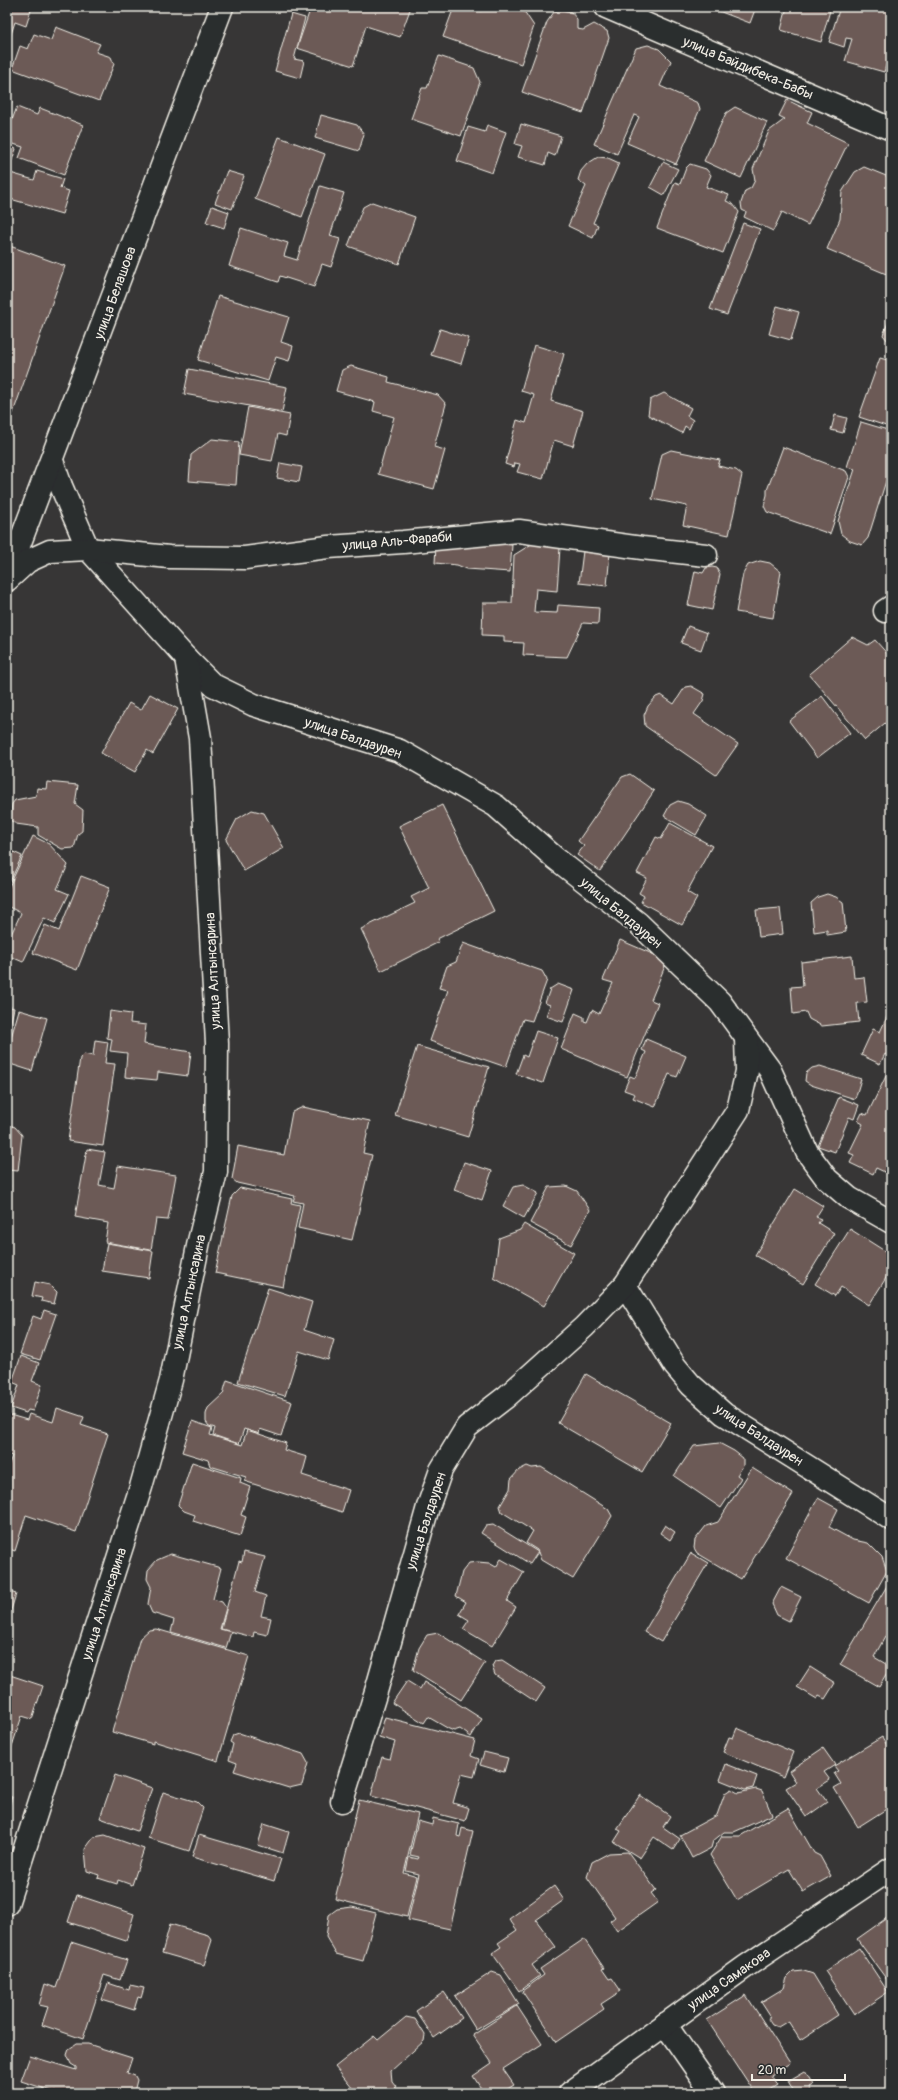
<svg xmlns="http://www.w3.org/2000/svg" width="898" height="2100" font-family="Pangolin,sans-serif">
<style>
.building{fill:#6c5a57;stroke:#f4f1e8}
.lines{fill:none;stroke-linecap:round;stroke-linejoin:round}
.street-casing{stroke:#f4f1e8;stroke-width:25}
.street{stroke:#2a2d2e;stroke-width:22}
.labels{text-anchor:middle;dominant-baseline:central;stroke-width:3.5;stroke-linejoin:round;paint-order:stroke}
.street-label{font-size:14px;fill:#f4f1e8;stroke:#2a2d2e}
</style>
<rect width="100%" height="100%" fill="#373636"/>
<filter id="ink" filterUnits="userSpaceOnUse"><feTurbulence type="fractalNoise" baseFrequency=".025" numOctaves="2"/><feDisplacementMap in="SourceGraphic" scale="8" xChannelSelector="R" yChannelSelector="G"/><feConvolveMatrix kernelMatrix="1 2 1 2 8 2 1 2 1" color-interpolation-filters="sRGB"/></filter>
<g filter="url(#ink)">
<!-- building -->
<g class="building">
<path d="M7,7H32L26,26L15,22L7,46Z"/>
<path d="M311,7H411L400,37L366,26L353,66L297,48Z"/>
<path d="M454,7H469L481,11L492,7H516L524,11L534,26L521,64L443,37Z"/>
<path d="M708,7H756L750,23Z"/>
<path d="M787,7H831L821,42L781,30Z"/>
<path d="M840,7H891V49L884,72L845,61L852,39L846,38L844,47L829,42Z"/>
<path d="M562,10L571,12L577,19V29L583,30L594,24L607,31L609,38L583,113L522,92L547,22L554,12Z"/>
<path d="M291,14L305,18L294,59L304,61L300,78L275,71Z"/>
<path d="M56,27L100,44L96,52L111,57L114,64L99,101L12,69L20,46L28,49L34,34L51,40Z"/>
<path d="M648,45L659,49L671,61L660,86L698,103L700,109L676,164L627,143L639,117L634,115L617,154L594,144L636,48Z"/>
<path d="M439,56L474,68L480,82L461,136L411,119L422,88H427Z"/>
<path d="M7,99L12,101L7,114Z"/>
<path d="M787,100L812,112L807,123L848,143L808,225L782,212L773,231L744,217L746,212L742,210L741,203L745,191L751,188L755,180L753,169L769,131L785,119L779,116Z"/>
<path d="M17,107L37,115L40,108L83,125L64,175L19,158L23,147L7,142V133Z"/>
<path d="M735,107L767,122L741,178L704,161L726,113Z"/>
<path d="M321,115L357,125L364,134L359,151L315,138Z"/>
<path d="M521,124L561,136L555,156L548,153L545,165L518,157L522,146L515,144Z"/>
<path d="M487,125L506,132L492,173L457,161L468,127L485,132Z"/>
<path d="M279,137L325,154L302,217L255,199Z"/>
<path d="M7,145L16,149L9,168L7,167Z"/>
<path d="M598,157L608,158L619,163L593,223L598,225L593,238L568,226L586,186L578,180L581,171L587,164Z"/>
<path d="M663,162L678,169L664,195L650,187Z"/>
<path d="M690,164L706,169L711,175L706,187L729,195L726,201L733,204L739,212L723,253L657,228L675,182L680,184L686,168Z"/>
<path d="M864,167L891,178V276L827,249L840,219L842,192L855,172Z"/>
<path d="M37,171L63,179L60,188L69,191L62,214L7,198V172L34,180Z"/>
<path d="M227,171L244,176L232,209L215,203Z"/>
<path d="M320,186L344,193L330,236L340,239L331,267L322,264L314,287L280,276L278,282L229,266L241,228L288,243L284,256L297,260Z"/>
<path d="M372,202L415,217L399,264L348,246L363,207Z"/>
<path d="M212,206L229,212L224,228L206,222Z"/>
<path d="M743,223L760,229L727,315L710,309Z"/>
<path d="M7,245L65,266L7,430Z"/>
<path d="M218,296L289,317L281,342L293,346L289,361L276,357L268,381L198,360Z"/>
<path d="M777,306L799,312L791,340L769,334Z"/>
<path d="M891,315V351L887,350L889,342L883,335Z"/>
<path d="M440,329L469,338L461,364L431,355Z"/>
<path d="M534,345L564,354L551,401L583,411L573,446L554,440L543,479L517,472L520,464L515,463L514,467L505,464L517,420L526,423L534,395L521,391Z"/>
<path d="M880,358L891,361V422L889,427L859,417Z"/>
<path d="M351,366L389,377L388,382L438,395L446,404L434,447L445,450L434,489L378,474L394,417L373,411L375,402L336,391L342,370Z"/>
<path d="M189,369L287,387L282,412L184,394Z"/>
<path d="M664,393L691,408L687,416L693,420L689,429L685,426L682,433L648,415L650,400Z"/>
<path d="M248,407L290,415L286,436L278,434L272,461L239,455Z"/>
<path d="M835,415L847,418L843,433L831,430Z"/>
<path d="M861,422L891,431V465L868,538L862,545L850,541L841,534L838,521L855,469L847,467Z"/>
<path d="M212,439L239,442L236,485L189,481L191,455Z"/>
<path d="M783,447L846,471L849,477L830,534L767,512L764,506L767,495V490Z"/>
<path d="M671,450L720,460L718,466L736,470L742,475L729,535L683,525L687,506L652,499L662,454Z"/>
<path d="M280,463L302,467L299,482L277,478Z"/>
<path d="M538,540L560,548L557,591L536,589L534,612L557,613L558,605L599,608L598,624L583,623L567,657L523,655L524,643L504,642V636L482,635L483,603H512L514,555Z"/>
<path d="M454,541L512,545L510,572L467,569L457,565L435,563L436,546Z"/>
<path d="M583,551L610,553L607,586L579,583Z"/>
<path d="M760,561L770,563L781,572L773,618L736,612L743,574L748,565Z"/>
<path d="M712,567L717,568L720,574L712,610L688,605L695,571L703,573L706,568Z"/>
<path d="M688,626L707,633L701,650L681,643Z"/>
<path d="M852,637L868,645L875,640L891,658V718L865,740L809,674Z"/>
<path d="M691,686L705,694L703,701L694,714L738,744L716,775L645,726L644,715L648,706L656,697L661,695L674,704L685,687Z"/>
<path d="M150,694L178,709L153,754L147,750L135,772L101,753L129,703L141,710Z"/>
<path d="M822,696L850,733L817,758L789,721Z"/>
<path d="M630,774L654,791L600,871L577,855L584,846L578,841L622,777Z"/>
<path d="M47,782L78,785L75,804L83,810L82,831L78,834L74,848L62,849L38,835V827L16,824L10,820L12,804L15,800L36,796L37,788L46,789Z"/>
<path d="M678,801L688,804L707,816L696,835L664,816L670,805Z"/>
<path d="M442,805L494,911L437,939L439,942L381,971L361,929L415,903L411,897L429,888L399,826Z"/>
<path d="M252,810L264,813L284,848L244,871L226,840L237,819Z"/>
<path d="M670,823L712,846L687,892L697,898L682,925L641,902L644,896L639,893L647,878L637,873L656,837L661,839Z"/>
<path d="M33,836L49,844L68,865L57,889L69,894L55,923L44,918L23,962L7,955V943L21,913L7,906V891Z"/>
<path d="M7,849L22,856L7,888Z"/>
<path d="M81,876L110,887L77,970L33,953L45,925L59,931Z"/>
<path d="M827,894L836,897L843,902L846,932L827,935V930L814,932L811,903L818,897Z"/>
<path d="M780,908L783,934L759,937L756,910Z"/>
<path d="M620,940L662,958L665,966L651,1000L658,1003L627,1077L561,1049L575,1013L584,1017V1021L587,1022L592,1010L599,1014L613,983L603,980Z"/>
<path d="M463,943L542,971L547,980L532,1021L523,1019L506,1067L430,1041L448,990L439,988L447,966L456,962Z"/>
<path d="M852,956L854,978L864,977L867,1002L857,1003L859,1022L822,1026L809,1019L806,1012L793,1014L791,987L803,986L801,962Z"/>
<path d="M558,984L574,990L563,1022L546,1016L550,1005L545,1003L550,989Z"/>
<path d="M7,1006L14,1008L7,1039Z"/>
<path d="M891,1008V1057L885,1054L880,1064L861,1055L873,1029L880,1032Z"/>
<path d="M19,1010L47,1018L32,1071L7,1063V1051Z"/>
<path d="M110,1011L131,1014L130,1023L146,1025L144,1044L191,1052L188,1076L158,1072L157,1080L125,1077L127,1053L110,1051L112,1039L107,1038Z"/>
<path d="M536,1031L558,1038L543,1083L516,1074L523,1055L527,1057Z"/>
<path d="M646,1039L686,1056L677,1077L669,1074L655,1107L633,1098L635,1094L624,1090L630,1076L635,1078L646,1052L642,1050Z"/>
<path d="M95,1040L108,1042L105,1063L115,1064L103,1146L68,1141L80,1058L84,1054L93,1056Z"/>
<path d="M417,1046L489,1067L468,1137L395,1115Z"/>
<path d="M820,1066L861,1079L855,1099L811,1085L805,1081L806,1073L812,1068Z"/>
<path d="M887,1074L891,1076V1175L876,1168L873,1174L850,1163L854,1155L849,1153L863,1124L858,1121L862,1113L867,1115Z"/>
<path d="M839,1097L859,1105L854,1119L849,1117L835,1152L818,1146Z"/>
<path d="M303,1107L370,1121L363,1153L372,1155L352,1240L298,1228L303,1203L293,1201L295,1196L237,1183L232,1179L238,1146L284,1155L292,1112Z"/>
<path d="M7,1124L15,1127L22,1135L18,1171L7,1170Z"/>
<path d="M87,1149L105,1152L99,1185L114,1188L118,1166L176,1175L168,1220L156,1219L151,1250L105,1242L108,1223L75,1217Z"/>
<path d="M464,1162L492,1171L482,1200L454,1190Z"/>
<path d="M7,1183L10,1185L7,1206Z"/>
<path d="M523,1185L538,1193L524,1218L503,1206L513,1187Z"/>
<path d="M566,1186L577,1191L590,1210L571,1245L530,1223L549,1187Z"/>
<path d="M240,1188L292,1199L291,1203L300,1205L283,1287L215,1273L232,1196Z"/>
<path d="M795,1189L823,1206L816,1217L821,1219L818,1223L834,1233L803,1284L755,1255Z"/>
<path d="M524,1224L574,1253L544,1306L494,1278L499,1238L520,1230Z"/>
<path d="M850,1229L891,1255V1270L869,1305L841,1287L835,1296L815,1284Z"/>
<path d="M107,1243L153,1251L149,1278L102,1271Z"/>
<path d="M35,1282L50,1285L57,1292L54,1304L41,1301L42,1298L32,1296Z"/>
<path d="M268,1288L312,1302L304,1330L334,1340L328,1360L299,1351L285,1396L238,1382Z"/>
<path d="M44,1310L56,1314L40,1360L20,1354L33,1316L41,1319Z"/>
<path d="M21,1356L39,1363L32,1381L42,1385L33,1411L28,1410L26,1413L11,1408L19,1385L12,1382Z"/>
<path d="M586,1374L671,1423L642,1472L558,1423Z"/>
<path d="M227,1380L292,1402L281,1436L260,1429L259,1434L244,1429L239,1444L213,1435L215,1428L209,1426L206,1422V1414L208,1408L223,1394Z"/>
<path d="M57,1408L84,1417L81,1425L108,1434L76,1532L26,1515L15,1551L7,1548V1469L12,1456L7,1454V1425L10,1415L27,1420L29,1414L53,1422Z"/>
<path d="M192,1421L212,1428L210,1435L242,1445L247,1430L286,1443L284,1450L307,1457L302,1475L349,1490L342,1512L244,1481L246,1477L210,1466L208,1460L182,1452Z"/>
<path d="M719,1443L734,1451L743,1458V1466L737,1475L741,1478L721,1508L674,1476L694,1446Z"/>
<path d="M192,1462L241,1478L240,1483L250,1487L241,1515L246,1517L240,1536L193,1521L195,1515L184,1511L178,1505Z"/>
<path d="M527,1466L532,1468L541,1467L608,1509L612,1516L573,1579L541,1560L537,1550L526,1543L533,1531L502,1512L500,1506L510,1489L511,1479L519,1470Z"/>
<path d="M752,1468L793,1494L741,1579L697,1553L694,1548L695,1540L706,1526L718,1522Z"/>
<path d="M818,1498L838,1509L829,1527L853,1540L868,1543L882,1557L887,1571L869,1603L786,1558Z"/>
<path d="M493,1524L538,1552L530,1564L481,1533L486,1525Z"/>
<path d="M665,1525L675,1532L670,1540L660,1533Z"/>
<path d="M244,1552L265,1557L255,1592L266,1596L261,1616L271,1618L267,1635L254,1632L253,1637L221,1629L239,1561L242,1562Z"/>
<path d="M691,1553L708,1563L661,1642L644,1632Z"/>
<path d="M171,1554L221,1568L213,1599L222,1602L226,1608L220,1629L231,1632L226,1648L171,1632L174,1620L152,1613L148,1604L151,1587L147,1579L148,1570L157,1560Z"/>
<path d="M501,1559L524,1572L507,1601L516,1607L492,1646L463,1629L469,1620L459,1614L466,1602L456,1596L462,1572L469,1563L478,1562L489,1563L496,1567Z"/>
<path d="M891,1579V1615L886,1623L891,1626L874,1657L891,1667L879,1687L840,1665Z"/>
<path d="M781,1587L801,1597L789,1621L777,1615L772,1604Z"/>
<path d="M7,1591L16,1594L7,1623Z"/>
<path d="M156,1629L249,1656L218,1761L153,1741V1744L112,1732L140,1638L149,1630Z"/>
<path d="M438,1633L485,1663L461,1700L413,1670L419,1648L427,1635Z"/>
<path d="M502,1660L545,1688L536,1702L495,1675L492,1666L495,1661Z"/>
<path d="M810,1667L835,1683L825,1699L819,1696L817,1699L797,1687Z"/>
<path d="M7,1674L43,1686L32,1719L22,1716L7,1761Z"/>
<path d="M407,1681L420,1689L424,1682L482,1719L471,1737L460,1729L454,1731L449,1729L428,1717L424,1723L392,1703Z"/>
<path d="M385,1717L475,1740L471,1756L479,1759L474,1777L461,1774L453,1803L469,1808L465,1821L371,1796L382,1757L390,1759L395,1742L379,1737Z"/>
<path d="M737,1728L793,1752L783,1777L723,1752L729,1737L733,1738Z"/>
<path d="M239,1733L303,1754L308,1763L302,1785L289,1788L234,1771L237,1763L229,1760L233,1744L230,1742L233,1735Z"/>
<path d="M882,1737L891,1752V1806L858,1827L834,1788L841,1784L834,1773L838,1771L834,1766Z"/>
<path d="M823,1748L835,1765L824,1772L830,1780L817,1788L827,1802L806,1817L786,1788L796,1782L789,1771Z"/>
<path d="M484,1752L508,1758L504,1772L480,1765Z"/>
<path d="M726,1764L757,1776L753,1788L745,1790L720,1780Z"/>
<path d="M115,1775L152,1788L137,1831L100,1818Z"/>
<path d="M731,1789L738,1793L756,1789L762,1791L772,1815L734,1832H724L713,1841L711,1848L692,1858L680,1835L717,1815L725,1793Z"/>
<path d="M163,1792L197,1802L203,1808L189,1851L148,1838Z"/>
<path d="M640,1795L670,1816L663,1827L680,1839L673,1850L654,1837L640,1858L614,1842L621,1831L617,1829Z"/>
<path d="M7,1796L12,1797L7,1813Z"/>
<path d="M359,1800L418,1814L404,1873L417,1877L407,1917L335,1899Z"/>
<path d="M788,1808L814,1853L820,1856L831,1876L803,1892L789,1869L737,1900L710,1855L722,1836H740Z"/>
<path d="M433,1818L459,1824L457,1836L460,1837L462,1828L473,1831L450,1929L408,1920L419,1874L406,1871L409,1857L418,1859L419,1857L410,1855L418,1821L432,1825Z"/>
<path d="M264,1824L289,1832L283,1853L258,1845Z"/>
<path d="M105,1835L144,1849L132,1885L118,1880L117,1884L98,1878L99,1875L87,1871L85,1849L94,1837Z"/>
<path d="M199,1835L281,1859L274,1881L192,1857Z"/>
<path d="M628,1852L656,1890L651,1893L658,1902L617,1931L610,1921L615,1917L587,1877L592,1862L609,1853Z"/>
<path d="M554,1886L564,1900L536,1920L556,1947L532,1965L540,1976L519,1991L492,1953L501,1947L498,1943L517,1930L509,1919Z"/>
<path d="M77,1895L134,1914L126,1941L68,1922Z"/>
<path d="M352,1907L376,1913L363,1961L336,1954L326,1937L329,1915L337,1909Z"/>
<path d="M891,1915V1984H890L857,1939Z"/>
<path d="M170,1924L208,1935L212,1940L204,1965L162,1953Z"/>
<path d="M584,1939L604,1968L602,1969L609,1979L612,1978L621,1991L601,2004L604,2009L556,2042L522,1991L544,1975L540,1969Z"/>
<path d="M71,1942L127,1960L120,1980L104,1975L83,2039L42,2025L48,2007L39,2005L45,1984L56,1988Z"/>
<path d="M859,1948L888,1992L854,2015L825,1971Z"/>
<path d="M804,1971L813,1974L838,2015L800,2040L788,2021L778,2027L772,2025L768,2019L770,2016L761,2002L784,1988L787,1978L793,1972Z"/>
<path d="M492,1972L501,1975L519,2004L476,2030L455,1996Z"/>
<path d="M108,1983L129,1990L130,1985L144,1988L141,1998L138,1997L134,2010L102,2000Z"/>
<path d="M444,1992L462,2018L434,2038L416,2011Z"/>
<path d="M746,1995L790,2063L771,2075L777,2085L765,2093H755L707,2020Z"/>
<path d="M517,2006L542,2044L503,2069L514,2085L501,2093H484L473,2076L492,2063L473,2035Z"/>
<path d="M406,2017L415,2019L425,2035L424,2041L391,2071L392,2081L396,2086L391,2093H358L353,2089L335,2067L374,2036L378,2040Z"/>
<path d="M76,2044H88L132,2058L127,2073L135,2076L137,2080L135,2088L132,2093H58L21,2081L30,2056L76,2070V2067L71,2064L67,2055L69,2049Z"/>
<path d="M805,2071L813,2085L809,2087L812,2093H786L793,2090L788,2081Z"/>
</g>
<g class="lines">
<defs>
<g id="street">
<path d="M606,7L891,129"/>
<path d="M52,461L61,486L88,549L186,658L213,685L254,705L400,751L496,806L555,858L638,923L720,1002L770,1070L807,1152L827,1179L849,1198L891,1222"/>
<path d="M7,577L222,7"/>
<path d="M7,580L28,561L50,551L88,549L169,557L245,558L328,547L403,542L519,531L642,548L706,555"/>
<path d="M885,611L891,607"/>
<path d="M625,1285L675,1366L691,1385L724,1414L891,1519"/>
<path d="M342,1801L377,1688L428,1507L441,1470L467,1427L506,1397L584,1327L625,1285L738,1110L747,1071L746,1038"/>
<path d="M7,1904L141,1487L171,1380L199,1241L216,1172L217,1043L200,738L186,658"/>
<path d="M665,2024L713,2093"/>
<path d="M570,2093L745,1967L891,1869"/>
</g>
</defs>
<!-- street casing -->
<use href="#street" class="street-casing"/>
<!-- street -->
<use href="#street" class="street"/>
</g>
</g>
<g class="labels">
<!-- street labels -->
<g class="street-label">
<text transform="translate(748 68) rotate(23)">улица Байдибека-Бабы</text>
<text transform="translate(115 293) rotate(-70)">улица Белашова</text>
<text transform="translate(397 541) rotate(-5)">улица Аль-Фараби</text>
<text transform="translate(353 738) rotate(19)">улица Балдаурен</text>
<text transform="translate(621 913) rotate(40)">улица Балдаурен</text>
<text transform="translate(213 971) rotate(-93)">улица Алтынсарина</text>
<text transform="translate(189 1292) rotate(-78)">улица Алтынсарина</text>
<text transform="translate(759 1435) rotate(33)">улица Балдаурен</text>
<text transform="translate(426 1521) rotate(-72)">улица Балдаурен</text>
<text transform="translate(104 1604) rotate(-72)">улица Алтынсарина</text>
<text transform="translate(729 1979) rotate(-35)">улица Самакова</text>
</g>
</g>
<!-- margin -->
<rect width="898" height="2100" fill="none" stroke="#2a2d2e" stroke-width="24"/>
<rect x="12" y="12" width="874" height="2076" fill="none" stroke="#f4f1e8" stroke-width="1.5" filter="url(#ink)"/>
<!-- scale -->
<path d="M752 2074v6h93v-6" fill="none" stroke="#f4f1e8" stroke-width="2"/>
<text x="758" y="2074" font-size="12" fill="#f4f1e8" stroke="#2a2d2e" stroke-width="3" paint-order="stroke">20 m</text>
</svg>
